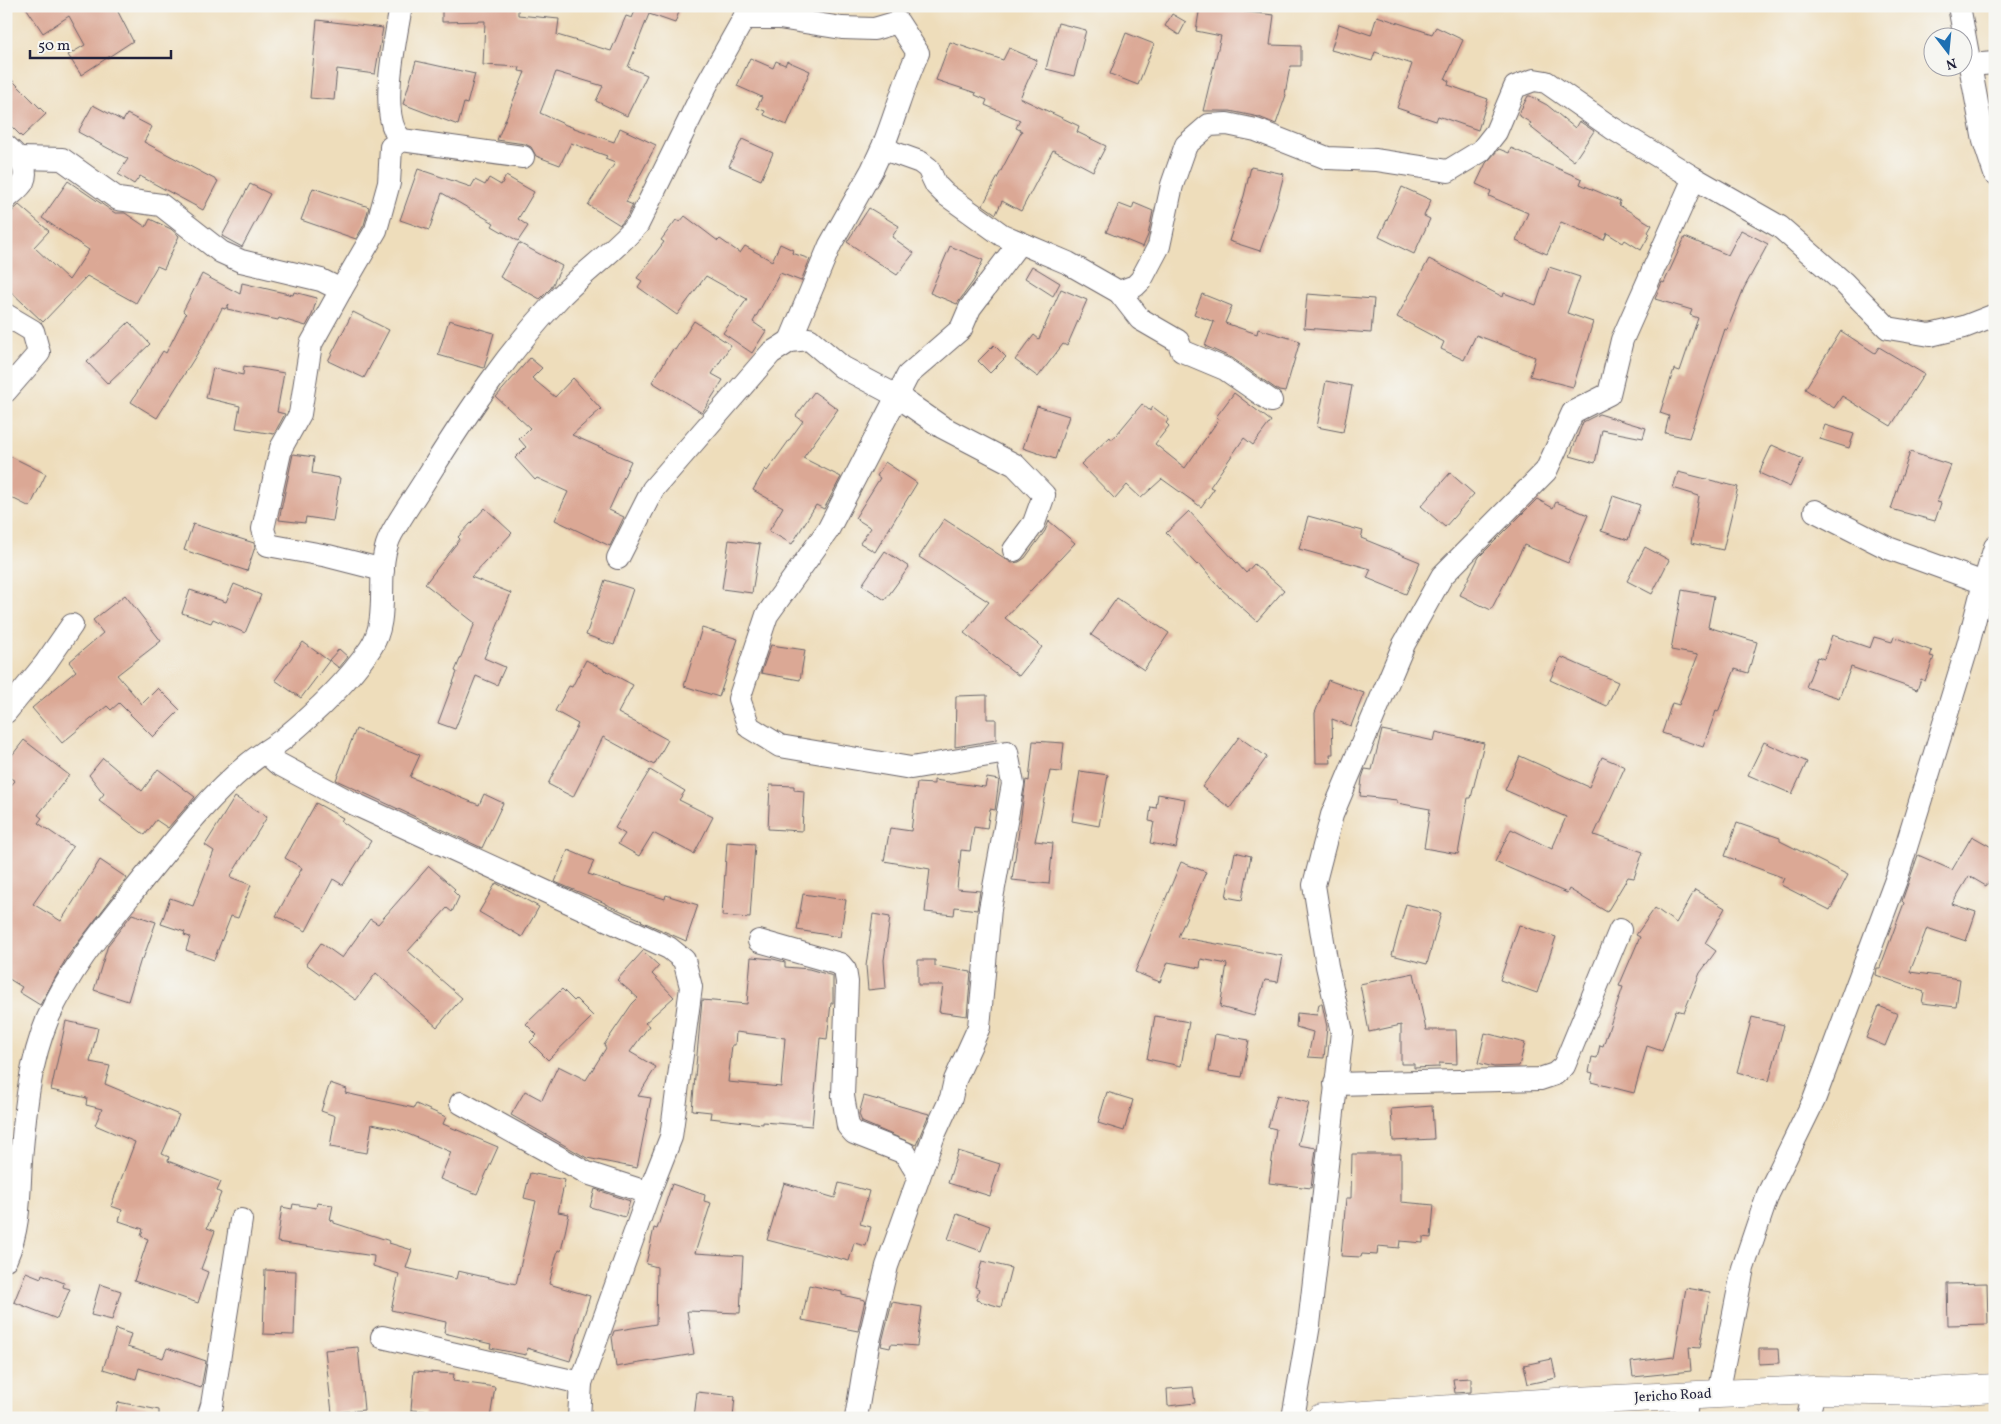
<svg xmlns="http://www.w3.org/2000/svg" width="2001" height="1424" font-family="Vollkorn,serif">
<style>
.building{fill:#dba895;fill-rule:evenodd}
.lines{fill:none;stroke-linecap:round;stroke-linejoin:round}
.minor-casing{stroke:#696368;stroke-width:24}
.tertiary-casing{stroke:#696368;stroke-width:29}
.minor{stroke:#fff;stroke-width:22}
.tertiary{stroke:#fff;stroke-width:28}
.labels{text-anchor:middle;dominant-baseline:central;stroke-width:4;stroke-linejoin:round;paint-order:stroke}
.street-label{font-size:14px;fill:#22223b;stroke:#f6f6f2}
</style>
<rect width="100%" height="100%" fill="#f6f6f2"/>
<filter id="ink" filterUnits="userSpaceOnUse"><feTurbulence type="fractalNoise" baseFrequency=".02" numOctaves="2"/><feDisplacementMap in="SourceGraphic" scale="10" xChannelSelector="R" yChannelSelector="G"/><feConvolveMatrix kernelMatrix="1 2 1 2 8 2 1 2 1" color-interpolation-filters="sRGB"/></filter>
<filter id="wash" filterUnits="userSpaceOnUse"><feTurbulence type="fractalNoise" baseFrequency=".0096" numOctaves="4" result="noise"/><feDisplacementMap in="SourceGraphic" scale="20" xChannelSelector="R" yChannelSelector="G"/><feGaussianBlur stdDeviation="1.12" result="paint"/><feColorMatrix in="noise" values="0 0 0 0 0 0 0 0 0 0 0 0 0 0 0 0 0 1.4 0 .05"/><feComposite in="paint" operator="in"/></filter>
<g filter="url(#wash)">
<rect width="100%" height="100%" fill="#edb"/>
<g id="blocks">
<!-- building -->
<g class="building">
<path d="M25,6H115L133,41L81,75L68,55L85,45L69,16L43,33Z"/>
<path d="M442,6H518V15L559,19L557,35L611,51L626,16L632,18L636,9L634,6H681L675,23L649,14L628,67L647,75L627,116L596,101L603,86L556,72L540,113L566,125L614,142L620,128L656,145L626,202L633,205L627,217L620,225L588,205L615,163L605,159L607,156L571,143L560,165L536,156L531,147L525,144L497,140L525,72L519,71L520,67L483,65L485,21L442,22Z"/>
<path d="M1200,6H1230L1229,10L1274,15L1270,45L1301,46V66H1290L1285,94L1286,95L1276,124L1259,117L1230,111H1203L1221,36L1196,31Z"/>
<path d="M1172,14L1186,22L1179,35L1165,26Z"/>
<path d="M1377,16L1432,34L1436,27L1463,40L1445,79L1449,81L1448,85L1488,99L1478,130L1438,116L1436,121L1397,108L1412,64L1375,52L1372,61L1331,50L1339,24L1371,35Z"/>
<path d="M317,20L383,28L375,74L337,69L334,100L310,98Z"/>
<path d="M1058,23L1086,30L1074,76L1046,69Z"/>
<path d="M1126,33L1154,44L1138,85L1110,74Z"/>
<path d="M950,42L1003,60L1009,48L1037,60L1020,98L1079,126L1077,132L1106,146L1093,171L1053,150L1021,211L1002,201L996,214L983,205L1022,131L1016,128L1020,120L985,105L987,100L975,95L976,93L936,80Z"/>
<path d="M750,58L773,68L776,61L785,65L787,61L810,71L787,125L764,115L765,111L757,108L762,97L737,86Z"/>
<path d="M416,61L475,74L467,104L464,103L458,125L403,104Z"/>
<path d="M6,74L46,114L22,137L6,121Z"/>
<path d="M1528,96H1530L1547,105L1575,128L1579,121L1594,131L1574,161L1529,126L1531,123L1518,115Z"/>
<path d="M93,105L123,121L127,114L152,127L144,142L218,181L203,210L140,176L134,184L118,174L128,159L78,132Z"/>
<path d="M742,139L773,153L761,180L729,166Z"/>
<path d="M1511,148L1582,179L1580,184L1620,201L1619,205L1652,225L1648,232L1650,234L1641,250L1625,240L1623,243L1607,233L1604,240L1561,222L1547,254L1516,241L1528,213L1489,196L1491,191L1476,184L1486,163L1499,149L1509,153Z"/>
<path d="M1251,167L1284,174L1276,206L1260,251L1229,241L1244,196Z"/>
<path d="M418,169L471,187L475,180L485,185L489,178L501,185L506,176L534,192L518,219L528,226L518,241L492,226L494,223L442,193L429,230L400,220Z"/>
<path d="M68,181L115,213H125L146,227L150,219L171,229L179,236L164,269L157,266L136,303L87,276L43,322L6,287V217L19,205L49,231L34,247L69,280L89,250L42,218Z"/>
<path d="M250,184L270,194L242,247L222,236Z"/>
<path d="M1402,187L1431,200L1424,216L1430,219L1414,254L1379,237Z"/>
<path d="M313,188L369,207L364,225L356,239L301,220Z"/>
<path d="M1134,203L1153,211L1148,235L1143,247L1106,232L1119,204L1132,209Z"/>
<path d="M869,208L899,226L892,237L914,253L897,275L847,242Z"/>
<path d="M685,216L718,241L720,239L740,253L745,246L772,261L780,244L793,250L792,253L810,259L801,281L780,273L753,322L766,331L752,353L723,333L747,299L706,276L677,315L638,287L642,281L637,278L664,242L661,240L676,220L680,222Z"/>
<path d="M1741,230L1768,244L1744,288L1727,330L1725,329L1689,438L1665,433L1669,416L1660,413L1674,369L1680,371L1698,318L1690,315L1692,310L1655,299L1662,282L1664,283L1685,237L1728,255Z"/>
<path d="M519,243L562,266L551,288L540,299L500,277Z"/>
<path d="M950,246L983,260L974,280L957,304L930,293Z"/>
<path d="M1429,259L1503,297L1504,293L1536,305L1549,267L1580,277L1567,313L1593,322L1573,387L1530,376L1535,357L1476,335L1464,360L1441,349L1444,342L1397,317Z"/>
<path d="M1032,266L1060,283L1053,296L1025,278Z"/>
<path d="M202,274L240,294L242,283L293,295L294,292L317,298L312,315L306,326L279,318L278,320L227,309L229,304L225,309L222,308L207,338L157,418L131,402L163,351L166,353L186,314L183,311Z"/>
<path d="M1061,289L1087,300L1067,346L1063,344L1038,377L1015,360L1034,335L1039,339Z"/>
<path d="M1202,294L1232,306L1225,323L1257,334L1258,329L1300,341L1285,392L1279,391L1232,358L1205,346L1214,322L1194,314Z"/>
<path d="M1307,294L1374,299L1371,333L1304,328Z"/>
<path d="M353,312L389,330L364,378L328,361Z"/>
<path d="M449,320L494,333L484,368L438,355Z"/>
<path d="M694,321L731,345L712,374L723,380L702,413L652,382L673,349L675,350Z"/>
<path d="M129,322L150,344L108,384L87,362Z"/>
<path d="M1841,331L1875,353L1879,347L1924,374L1891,426L1842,396L1834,408L1805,389Z"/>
<path d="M994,345L1006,357L990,373L978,361Z"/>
<path d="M530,358L542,368L532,378L555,397L573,378L601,409L572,435L631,461L609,510L624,517L610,546L555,520L568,492L537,478L535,480L515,458L526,447L519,439L530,428L496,397Z"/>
<path d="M244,366L284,373L277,412L285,414L274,434L236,428L240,406L206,398L213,368L243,375Z"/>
<path d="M1326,381L1352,386L1343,432L1317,427Z"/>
<path d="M814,392L838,409L803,458L841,477L824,509L816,505L792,544L769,531L783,507L753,490L765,469L767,471L803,421L796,416Z"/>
<path d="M1234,393L1271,421L1253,445L1244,438L1210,487L1214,489L1201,507L1162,479L1141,498L1127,485L1115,499L1081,464L1110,437L1112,440L1142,404L1150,411L1153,407L1169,419L1166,423L1169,426L1155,444L1185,468L1219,419L1216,417Z"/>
<path d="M1037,406L1069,416L1055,459L1023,448Z"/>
<path d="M1599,414L1646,428L1643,438L1602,430L1595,463L1570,456L1583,422Z"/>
<path d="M1825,425L1854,434L1849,448L1820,439Z"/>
<path d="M1772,445L1803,459L1790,487L1759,473Z"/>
<path d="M1910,452L1951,465L1937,502L1941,503L1935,521L1891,509Z"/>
<path d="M6,454L46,474L30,507L6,495Z"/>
<path d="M293,454L314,457L312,473L340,478L333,521L306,517L305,523L279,520Z"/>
<path d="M885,462L917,483L875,552L860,543L871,528L855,518L880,478L877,476Z"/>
<path d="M1678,472L1738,487L1723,550L1691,543L1699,496L1673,488Z"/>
<path d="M1450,473L1474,494L1445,527L1421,506Z"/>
<path d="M1613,496L1640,505L1628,540L1601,531Z"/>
<path d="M1537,499L1553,508L1556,502L1588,515L1568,563L1524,545L1491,610L1460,595L1479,557Z"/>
<path d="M485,508L512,533L471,577L511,593L484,658L505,667L497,685L476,676L455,729L438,723L457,672L455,671L475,623L425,584L460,539L458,537Z"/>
<path d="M1189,511L1246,573L1254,564L1284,590L1257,621L1221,589L1199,563L1197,565L1166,533Z"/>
<path d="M1308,516L1363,531L1361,538L1420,562L1406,594L1367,578L1371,569L1299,549Z"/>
<path d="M944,519L1012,563L1019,562L1025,558L1045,531L1049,521L1075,543L1005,618L1042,647L1019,676L964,633L989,602L919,557Z"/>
<path d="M193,524L254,543L255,547L247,571L184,550Z"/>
<path d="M729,540L760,544L752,593L722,589Z"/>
<path d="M1645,547L1669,560L1652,594L1627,581Z"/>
<path d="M885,551L909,567L885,600L862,585Z"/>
<path d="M605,580L633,589L614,645L586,635Z"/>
<path d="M234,584L261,595L245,633L213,619L211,623L182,613L190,590L226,602Z"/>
<path d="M1682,590L1714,596L1708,627L1757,642L1748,673L1735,669L1718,712L1716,711L1703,747L1662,733L1672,703L1679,705L1698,655L1671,650Z"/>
<path d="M125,595L161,641L117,675L142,704L158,688L180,710L153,737L119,703L111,710L107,706L62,743L32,708L76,671L69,662L103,633L93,620Z"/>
<path d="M1117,598L1169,633L1144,670L1091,635Z"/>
<path d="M702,628L738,639L719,697L684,686Z"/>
<path d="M1832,635L1870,648L1874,637L1892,642L1894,637L1932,651L1930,656L1934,657L1925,681L1921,679L1917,690L1851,667L1839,698L1806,687L1818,657L1824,659Z"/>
<path d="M303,642L329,661L301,698L275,680Z"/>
<path d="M771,645L805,650L800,680L761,673Z"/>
<path d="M339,649L348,657L339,668L329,660Z"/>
<path d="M1561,657L1618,682L1607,706L1550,680Z"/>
<path d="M586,660L633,685L618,713L668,740L654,765L603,737L573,797L548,784L578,724L555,711L569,686L572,687Z"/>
<path d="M1328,680L1364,693L1351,726L1332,719L1333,754H1330L1331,763H1316L1315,713Z"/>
<path d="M987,695V719H996V740L955,747L956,696Z"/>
<path d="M356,729L420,755L410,777L479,805L484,794L503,803L482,848L336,780Z"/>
<path d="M1382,730L1434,741L1436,732L1484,743L1471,798H1468L1458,854L1424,848L1430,809L1397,803V800L1360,796L1362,778L1365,769L1372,770Z"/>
<path d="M1239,737L1267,757L1230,808L1202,787Z"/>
<path d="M24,740L69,775L38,815L42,818L38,823L73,847L33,904L61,921L100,860L127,878L67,957L40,1005L19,992L22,987L6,977V791L15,781L6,775V763Z"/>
<path d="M1033,741L1064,743L1061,772L1050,771L1035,841L1053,843L1049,884L1012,880L1026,780L1029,781Z"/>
<path d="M1764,742L1807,762L1792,794L1748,775Z"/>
<path d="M1520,756L1589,787L1602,757L1625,767L1594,835L1643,852L1634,878L1628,877L1607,912L1569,889L1567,893L1495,862L1511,829L1552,849L1566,817L1505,790Z"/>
<path d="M103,758L142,791L158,769L195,797L168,828L156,820L145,835L99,800L104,794L89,775Z"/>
<path d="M650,770L685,791L679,800L713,817L694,854L653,833L639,856L618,844L625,834L615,828Z"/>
<path d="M1080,771L1108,775L1099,826L1072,821Z"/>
<path d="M987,778L999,780L995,810L990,809L987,829L974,827L970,851L961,850L957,889L980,891L977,910L955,907L954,915L925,912L930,869L884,861L890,828L911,831L917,783L934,784V780L985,787Z"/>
<path d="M770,785L794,786V790L804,791L802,831L768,829Z"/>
<path d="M1158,794L1185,799L1176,848L1150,843L1154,822L1149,821L1151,807L1156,808Z"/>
<path d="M235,797L267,817L230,877L251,885L238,918L231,916L214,960L186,950L190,937L184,935L185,932L161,924L170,898L193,906L214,851L205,845Z"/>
<path d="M316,803L343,818L341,821L371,841L343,885L333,879L306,931L276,916L302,868L285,858Z"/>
<path d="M1737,823L1780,838V841L1848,875L1830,910L1781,885L1784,878L1725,856Z"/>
<path d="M1972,836L1995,849V872L1986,886L1969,876L1952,904L1976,912L1966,941L1927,928L1910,972L1960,979L1956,1007L1922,1003L1924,992L1876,975L1877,968H1880L1904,903L1902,901L1918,855L1952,870Z"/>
<path d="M727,842L755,844L750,918L722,916Z"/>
<path d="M568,850L594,861L588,874L665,899L666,895L698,905L686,941L641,921L642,920L605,904V903L555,882Z"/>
<path d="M1235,852L1251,856L1242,900L1226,897Z"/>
<path d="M1181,862L1206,872L1178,937L1283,956L1278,982L1265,980L1254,1016L1220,1007L1227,964L1201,959L1200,968L1168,962L1160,982L1135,972Z"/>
<path d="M429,866L455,889L453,891L459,897L452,912L447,908L408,951L462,998L437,1027L376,973L356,1000L306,964L321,943L342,958L370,919L378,924Z"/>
<path d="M496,883L539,907L522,937L479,912Z"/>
<path d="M1695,890L1725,908L1705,943L1716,951L1700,973L1684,1012L1676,1010L1662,1051L1647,1046L1634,1093L1591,1082L1593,1073L1589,1072L1592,1057L1597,1058L1600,1045L1603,1046L1623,987L1619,986L1640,937L1636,935L1655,908L1676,923Z"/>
<path d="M803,894L846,900L840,937L797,930Z"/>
<path d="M1406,904L1441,913L1427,964L1392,955Z"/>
<path d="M132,914L156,922L143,959H141L128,1001L94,990L108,945Z"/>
<path d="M873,914L890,917L884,960L886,988L868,990L866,966Z"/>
<path d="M1519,925L1556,937L1537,993L1500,980Z"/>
<path d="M643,951L659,966L652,974L674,997L645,1023L649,1026L630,1052L656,1067L638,1096L651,1098L637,1168L587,1158L511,1115L525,1091L542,1100L558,1066L586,1080L606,1048L604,1045L632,1004L638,998L617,980Z"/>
<path d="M751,957L773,959L785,962V967L809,969L833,976V1003H831L827,1039L820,1038L812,1126L763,1122V1124L710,1118L711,1112L692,1110L702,1000L747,1004ZM736,1032L785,1038L781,1087L728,1082L732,1045H735Z"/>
<path d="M918,960H935V966L971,972L967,1016L939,1012L943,985H918Z"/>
<path d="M1414,973L1426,1030H1456L1457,1064L1439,1063V1067L1414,1068V1064H1401V1025L1369,1032L1360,984Z"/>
<path d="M562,989L574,1001L576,999L593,1016L548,1060L530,1042L537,1035L526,1024Z"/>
<path d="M1319,1004H1322L1327,1027L1324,1058L1308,1057L1313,1032L1296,1027L1297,1013L1317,1015Z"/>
<path d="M1879,1006L1898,1014L1885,1046L1866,1038Z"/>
<path d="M1155,1016L1189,1022L1181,1066L1147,1059Z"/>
<path d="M1752,1017L1784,1025L1769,1081L1737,1072Z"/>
<path d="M66,1021L98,1028L90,1062L110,1066L105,1084L179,1115L162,1154L169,1157L168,1161L221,1182L217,1191L221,1193L207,1228L215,1231L201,1269L208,1272L198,1303L134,1281L148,1239L141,1236L143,1229L119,1221L122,1210L111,1206L135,1142L95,1125L102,1109L86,1105L87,1098L51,1090Z"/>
<path d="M1485,1033L1525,1043L1519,1066L1494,1067L1478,1063Z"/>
<path d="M1215,1034L1249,1040L1242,1077L1209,1072Z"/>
<path d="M330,1083L347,1089L345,1093L414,1108L416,1104L446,1117L443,1124L498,1147L477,1194L440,1179L451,1152L396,1129L372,1124L367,1153L330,1147L335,1116L321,1111Z"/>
<path d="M1107,1092L1133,1100L1124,1131L1098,1123Z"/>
<path d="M1277,1095L1309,1103L1298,1145L1316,1148L1311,1188L1269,1183L1276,1129L1268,1127Z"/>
<path d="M864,1096L929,1114L916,1145L862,1122L859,1114Z"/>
<path d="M1432,1106L1434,1139L1393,1141L1391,1109Z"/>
<path d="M958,1151L1000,1164L990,1196L948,1183Z"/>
<path d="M1352,1154H1401V1202L1434,1205L1431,1238L1423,1237V1243L1400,1241L1399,1248L1378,1246L1377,1255L1362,1254L1361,1257L1341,1256L1346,1198H1351Z"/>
<path d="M530,1173L565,1180L558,1212L569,1214L561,1251L558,1250L549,1284L590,1296L570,1361L527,1348L526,1355L490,1348L491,1344L444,1333L446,1322L391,1310L399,1274L373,1266L374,1256L277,1242L282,1207L292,1209L293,1204L316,1208L317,1203L333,1205L330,1220L334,1221V1223L390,1241L389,1243L412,1250L406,1268L456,1279L458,1271L516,1284L536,1201L524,1198Z"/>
<path d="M784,1183L835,1198L839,1183L869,1191L860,1224L871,1227L866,1246L854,1243L849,1261L767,1240Z"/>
<path d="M672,1184L705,1195L704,1201L711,1203L695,1253L743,1256L740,1313L687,1311L694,1354L616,1367L612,1337L614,1331L656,1324L657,1267L646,1264L654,1228L657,1229Z"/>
<path d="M595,1189L630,1201L625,1217L590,1207Z"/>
<path d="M957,1214L990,1226L981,1251L948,1239Z"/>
<path d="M982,1261L1011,1268L1001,1307L976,1300L979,1289L975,1287Z"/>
<path d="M265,1270L296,1271L294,1335L263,1334Z"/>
<path d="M26,1272L41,1278L42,1274L64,1283L63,1287L70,1289L57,1319L14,1302Z"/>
<path d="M1987,1283L1988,1324L1948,1325L1947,1284Z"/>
<path d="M100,1284L121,1291L112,1320L91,1315Z"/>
<path d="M809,1285L842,1292V1295L865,1300L858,1331L802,1320Z"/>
<path d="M1686,1288L1710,1292L1700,1348L1689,1347L1691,1371L1633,1377L1631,1362L1674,1357Z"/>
<path d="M892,1302L922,1307L917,1346L891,1344L890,1348L881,1346Z"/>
<path d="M116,1329L131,1334L127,1347L163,1358L167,1348L206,1361L201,1388L139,1368L136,1379L103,1369Z"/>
<path d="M358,1347L364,1410L332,1413L325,1350Z"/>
<path d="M1759,1349H1778L1779,1363L1759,1364Z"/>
<path d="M1552,1359L1556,1378L1528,1384L1524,1365Z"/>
<path d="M414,1371L454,1374L453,1381L495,1387L490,1418H424L425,1411L411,1410Z"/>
<path d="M1471,1378V1392L1455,1393L1453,1379Z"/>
<path d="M1193,1387L1195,1403L1168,1406L1167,1389Z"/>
<path d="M697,1392L735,1396L733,1418H694Z"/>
<path d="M118,1402L159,1410V1418H115Z"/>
</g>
</g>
</g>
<g filter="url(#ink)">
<use href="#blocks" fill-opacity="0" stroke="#696368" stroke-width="1"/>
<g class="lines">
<defs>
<g id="minor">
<path d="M401,6C396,37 381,103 395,131C396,134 400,137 402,140L523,157"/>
<path d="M1959,6L1984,141L1995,174"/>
<path d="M744,18H779L842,28L874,29L898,22L918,53C904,83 896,114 884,144L892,152L920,162L928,168L936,185L945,194L1002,235L1068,263L1119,292L1135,286L1141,280L1159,246L1172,185L1186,145L1209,125L1227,124L1256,130L1327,158L1376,160L1448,171L1481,151L1496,132L1515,87L1534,80L1546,82L1612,128L1694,178L1780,227L1843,282L1888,328L1930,335L1964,327L1995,315"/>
<path d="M1969,65L1995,63"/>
<path d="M6,146C16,155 30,167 23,182C20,188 11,194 6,199"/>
<path d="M20,158L62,159L118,199L161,205L221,252L241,261L321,280L341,290L376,230L389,183L391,147L402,140"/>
<path d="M341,290L311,344L300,414L281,448L263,529L268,545L328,556L383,570"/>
<path d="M1119,292L1140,319L1178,341L1182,351L1225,369L1271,401"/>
<path d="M6,315L33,331L39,353L6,391"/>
<path d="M790,341L830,245L872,170L884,144"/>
<path d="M1815,511L1888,548L1984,583"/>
<path d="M618,558L653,489L771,353L790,341L809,339L842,367L897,396L942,427L1015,465L1044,495L1034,523L1014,550"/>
<path d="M6,712L45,664L72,625"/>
<path d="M265,752L277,763L348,801L669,948L684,960L691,987L671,1137L649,1193L581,1383L579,1418"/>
<path d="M759,941L840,964L845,970L847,982L843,1096L848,1126L854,1133L905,1153L919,1176"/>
<path d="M1335,1084L1540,1079L1555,1074L1564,1066L1620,930"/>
<path d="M461,1103L587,1173L649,1193"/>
<path d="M6,1259C20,1228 19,1194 21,1160C25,1113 29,1063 48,1018C70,968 106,926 140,883C173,843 206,799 246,766C257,756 270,749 282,740C314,714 346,684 370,649C393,616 372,569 392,533C403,513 417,494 429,474C468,412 509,350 560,297C585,271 615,251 638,224L706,86L744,18L748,6"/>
<path d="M382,1337L581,1383"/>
<path d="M1718,1394L1743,1268L1768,1194L1814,1100L1897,877L1968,645L1984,583L1995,547"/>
<path d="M208,1418L212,1405L241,1220"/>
<path d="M856,1418L868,1345L887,1266L934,1135L951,1098L955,1080L979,1027L990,909L1013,784L1007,752L911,768L780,746L749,727L739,699L767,615L828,530L908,375L961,329L970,308L1019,243"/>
<path d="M1293,1418L1309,1325L1342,1032L1327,966L1314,885L1332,815L1404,644L1442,576L1546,471L1573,412L1609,394L1622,340L1694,178"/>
<path d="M1685,1418L1688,1395"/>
<path d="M1808,1418L1814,1390"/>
</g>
<path id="tertiary" d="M1321,1418L1556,1402L1718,1394L1814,1390L1929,1392L1995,1388"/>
</defs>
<!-- minor casing -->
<use href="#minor" class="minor-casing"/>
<!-- tertiary casing -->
<use href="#tertiary" class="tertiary-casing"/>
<!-- minor -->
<use href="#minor" class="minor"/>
<!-- tertiary -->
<use href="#tertiary" class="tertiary"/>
</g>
</g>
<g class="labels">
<!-- street labels -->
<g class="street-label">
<text transform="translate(1673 1396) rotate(-3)">Jericho Road</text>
</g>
</g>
<!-- margin -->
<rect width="2001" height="1424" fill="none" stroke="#f6f6f2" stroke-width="25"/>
<!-- north arrow -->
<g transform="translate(1948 52) rotate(164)"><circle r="24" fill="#f6f6f2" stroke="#a1a1a9"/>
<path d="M0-4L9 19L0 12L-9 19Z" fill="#1f6fb2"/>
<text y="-8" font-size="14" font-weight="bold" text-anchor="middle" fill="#22223b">N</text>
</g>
<!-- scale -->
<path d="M30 50v8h141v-8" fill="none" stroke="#22223b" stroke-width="2.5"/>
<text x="38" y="50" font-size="15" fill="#22223b" stroke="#f6f6f2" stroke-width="4" paint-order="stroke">50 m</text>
</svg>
